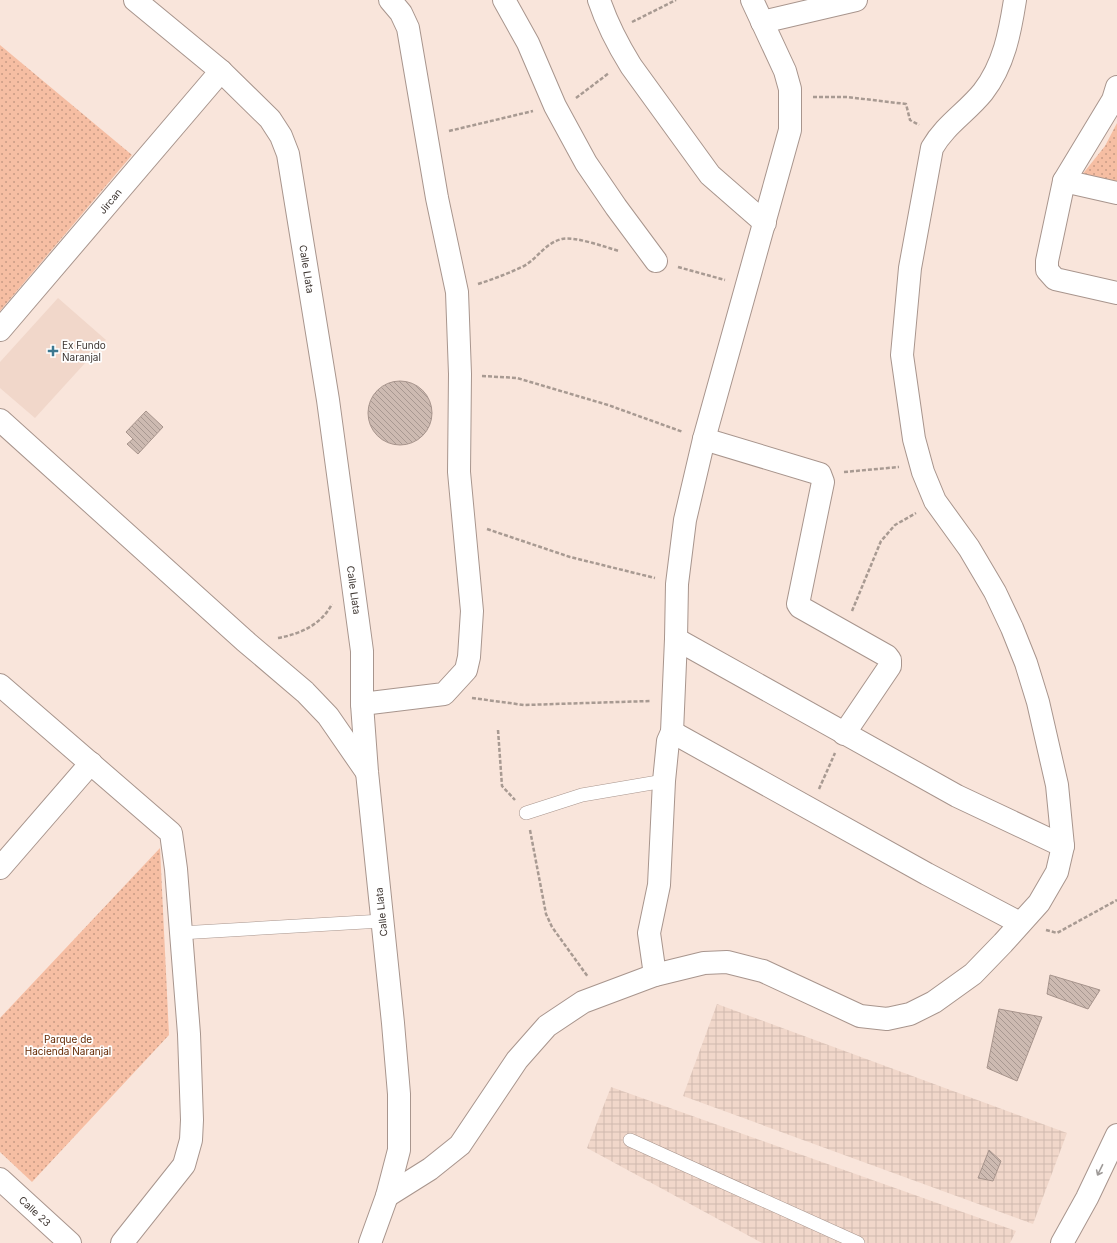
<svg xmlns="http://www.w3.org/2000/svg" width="1117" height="1243" font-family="Inter,sans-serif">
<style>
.built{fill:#f1d7ca}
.industrial{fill:url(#industrial-grid)}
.green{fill:url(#green-dots)}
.building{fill:url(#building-back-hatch);stroke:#a7948c}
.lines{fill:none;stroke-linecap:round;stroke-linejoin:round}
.service-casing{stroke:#a8958d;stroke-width:14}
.minor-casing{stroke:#a8958d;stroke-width:24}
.path{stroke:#a89a92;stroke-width:2.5;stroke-dasharray:4 2;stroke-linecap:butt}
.service{stroke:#fff;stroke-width:13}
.minor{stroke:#fff;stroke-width:22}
.oneway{stroke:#9e9a98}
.poi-dot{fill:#3c7890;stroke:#fff;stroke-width:1.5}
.labels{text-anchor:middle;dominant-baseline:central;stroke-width:3.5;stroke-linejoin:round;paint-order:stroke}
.street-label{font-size:10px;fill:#3d3531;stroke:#fff}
.poi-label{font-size:10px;fill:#3d3531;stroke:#fff;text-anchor:start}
.park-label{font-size:10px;fill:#632802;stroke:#fff}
</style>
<defs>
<pattern id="industrial-grid" width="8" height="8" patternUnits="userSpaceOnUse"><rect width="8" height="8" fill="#f1d7ca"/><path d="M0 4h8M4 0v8" fill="none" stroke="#d0b9ae"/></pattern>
<pattern id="green-dots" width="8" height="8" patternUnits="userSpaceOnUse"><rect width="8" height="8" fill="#f6bea3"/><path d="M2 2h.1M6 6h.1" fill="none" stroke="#c89b85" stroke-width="1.8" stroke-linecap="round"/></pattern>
<pattern id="building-back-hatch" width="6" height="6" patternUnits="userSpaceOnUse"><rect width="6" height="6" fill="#cdbab1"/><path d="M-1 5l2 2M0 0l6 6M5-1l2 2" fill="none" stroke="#a89891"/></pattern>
</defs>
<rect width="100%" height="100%" fill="#f9e5db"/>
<!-- built -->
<path class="built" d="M58,298L106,340L35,418L0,388V362Z"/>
<!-- industrial -->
<g class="industrial">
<path d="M717,1004L1067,1133L1033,1224L683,1096Z"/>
<path d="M611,1087L1016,1231L1010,1243H762L587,1148Z"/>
</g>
<!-- green -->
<g class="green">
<path d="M0,45L132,155L0,311Z"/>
<path d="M1117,123V185L1081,176L1105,146Z"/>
<path d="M160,848L169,1035L32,1182L0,1152V1018Z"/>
</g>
<!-- building -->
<g class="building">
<circle cx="400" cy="413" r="32"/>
<path d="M146,411L163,427L138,454L127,444L133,439L126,432Z"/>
<path d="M1050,975L1100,990L1088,1009L1047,994Z"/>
<path d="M999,1009L1042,1017L1017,1081L987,1068Z"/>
<path d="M989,1150L1001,1161L993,1181L978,1178Z"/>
</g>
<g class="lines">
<defs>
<g id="service">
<path d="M526,813L582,795L664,781"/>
<path d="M180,933L382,921"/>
<path d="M630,1140L858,1243"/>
</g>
<g id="minor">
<path d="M135,0L221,71L270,119L281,136L288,154L328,400L362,651V704L367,772L393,1023L399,1094V1150L387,1196L370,1243"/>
<path d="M504,0L528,43L555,106L586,163L616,207L656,261"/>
<path d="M599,0C607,24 618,45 631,66L710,175L765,223"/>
<path d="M762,22L856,0"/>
<path d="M1117,87L1113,100L1064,181L1047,261V270L1055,279L1117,293"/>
<path d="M1064,181L1117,193"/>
<path d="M0,330L221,71"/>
<path d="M0,420L245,641L305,692L328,716L366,771"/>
<path d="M704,439L820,474L823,482L798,604L800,607L887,656L890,660V666L844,734"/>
<path d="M676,639L957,796L1063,846"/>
<path d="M0,685L171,833L176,869L189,1034L192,1120L191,1140L184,1165L122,1243"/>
<path d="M362,704L444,694L466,670L469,657L472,611L459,472L460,374L457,292L437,198L408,28L401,13L390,0"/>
<path d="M672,732L927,874L1020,923"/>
<path d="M0,868L91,763"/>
<path d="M655,975L649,933L659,885L664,781L668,741L672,732L676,639L677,584L685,520L704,439L790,130V89L785,71L752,0"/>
<path d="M0,1179L70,1243"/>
<path d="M387,1196L430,1169L460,1145L517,1060L547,1026L583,1002L655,975L704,963L727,962L763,971L860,1016L887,1019L910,1014L934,1002L973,974L1003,943L1039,903L1057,872L1063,846L1057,785L1038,702L1026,663L1012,628L995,592L969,548L935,501L923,472L914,439L902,355L910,268L932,148C945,125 967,112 983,92C1004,65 1010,32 1015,0"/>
<path d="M1062,1243L1087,1198L1117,1135"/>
</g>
</defs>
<!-- service casing -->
<use href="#service" class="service-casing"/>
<!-- minor casing -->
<use href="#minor" class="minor-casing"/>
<!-- path -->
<g class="path">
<path d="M632,22L676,0"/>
<path d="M813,97H847L906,104L910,120L919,125"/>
<path d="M576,98L609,73"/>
<path d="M449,131L533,111"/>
<path d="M678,267L725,280"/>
<path d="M478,284C494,279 509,273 524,266C538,258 545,243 562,239C575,236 605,247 619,251"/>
<path d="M482,376L517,378L608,405L683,432"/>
<path d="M844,472L899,467"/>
<path d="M487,529L570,557L655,578"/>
<path d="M852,611L881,541L895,525L916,513"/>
<path d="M278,638C300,634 321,625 332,604"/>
<path d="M472,698L524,705L650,701"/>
<path d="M498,730L502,786L515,800"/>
<path d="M819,789L835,753"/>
<path d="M530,830L546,914L552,927L588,977"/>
<path d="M1046,930L1057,933L1117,900"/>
</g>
<!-- service -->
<use href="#service" class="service"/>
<!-- minor -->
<use href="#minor" class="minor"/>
</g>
<!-- one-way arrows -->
<defs><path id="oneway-shaft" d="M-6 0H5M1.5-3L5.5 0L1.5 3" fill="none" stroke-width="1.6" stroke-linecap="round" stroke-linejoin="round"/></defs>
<use class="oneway" href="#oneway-shaft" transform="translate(1100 1170) rotate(116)"/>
<!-- markers -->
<path class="poi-dot" d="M51 345h4v4h4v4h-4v4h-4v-4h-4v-4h4z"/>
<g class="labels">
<!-- street labels -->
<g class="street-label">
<text transform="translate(110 201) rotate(-50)">Jircan</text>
<text transform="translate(307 269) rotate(81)">Calle Llata</text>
<text transform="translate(354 590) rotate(82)">Calle Llata</text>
<text transform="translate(381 912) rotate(-96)">Calle Llata</text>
<text transform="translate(35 1211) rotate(43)">Calle 23</text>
</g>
<!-- poi labels -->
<g class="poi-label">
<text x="62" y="345">Ex Fundo<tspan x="62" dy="12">Naranjal</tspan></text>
</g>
<!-- park labels -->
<g class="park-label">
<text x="68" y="1039">Parque de<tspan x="68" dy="12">Hacienda Naranjal</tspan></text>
</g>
</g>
</svg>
